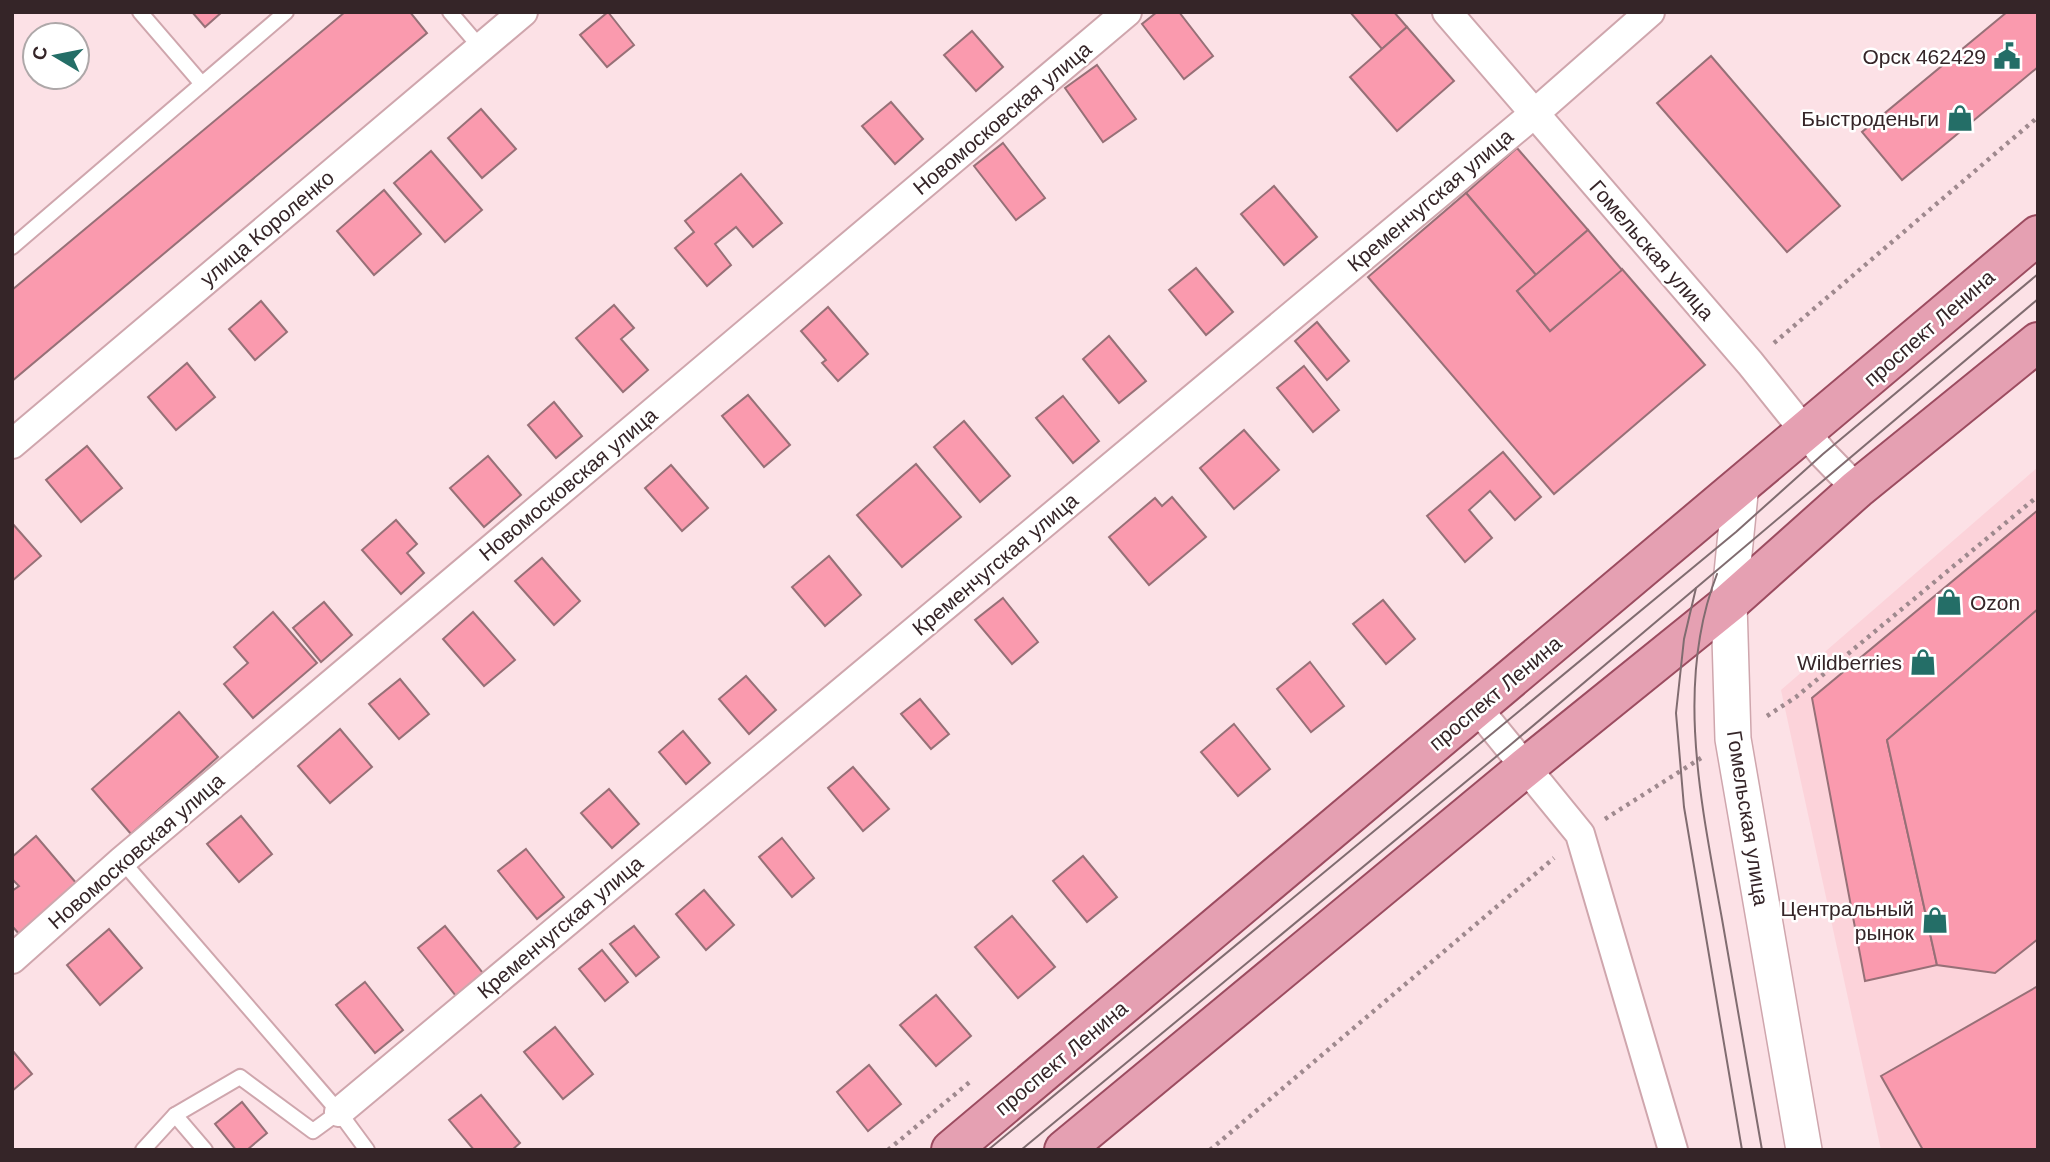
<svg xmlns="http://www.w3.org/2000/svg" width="2050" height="1162" font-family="Arial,sans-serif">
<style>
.built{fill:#fcd3da}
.building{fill:#fa9aae;stroke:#977077;stroke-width:2}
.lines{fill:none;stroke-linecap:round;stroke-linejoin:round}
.service-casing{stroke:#cfa6ad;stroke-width:18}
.minor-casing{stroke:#cfa6ad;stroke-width:32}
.tertiary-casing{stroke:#cfa6ad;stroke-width:38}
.primary-casing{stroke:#9c4c60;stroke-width:42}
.path{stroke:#9f898e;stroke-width:4.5;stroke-dasharray:3.5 5;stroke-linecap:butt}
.service{stroke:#fff;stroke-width:14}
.minor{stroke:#fff;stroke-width:28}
.tertiary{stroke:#fff;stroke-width:35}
.primary{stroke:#e5a0b2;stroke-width:38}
.tram{stroke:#806c70;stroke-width:2}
.labels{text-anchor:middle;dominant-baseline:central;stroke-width:5;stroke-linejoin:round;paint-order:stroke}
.poi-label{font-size:21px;fill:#352528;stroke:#fff;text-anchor:end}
.street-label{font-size:21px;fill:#352528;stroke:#fff}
</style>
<rect width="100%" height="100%" fill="#fce1e6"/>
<!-- built -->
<path class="built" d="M2038,467V1150H1881L1781,690Z"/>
<!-- building -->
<g class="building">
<path d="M192,12H222L205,27Z"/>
<path d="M345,12H410L427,33L12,381V290Z"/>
<path d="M608,12L634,45L607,67L580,35Z"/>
<path d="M1157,12H1179L1213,56L1184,79L1142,24Z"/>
<path d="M1350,12H1394L1407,27L1382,49Z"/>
<path d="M2007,12H2038V67L1902,180L1862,132Z"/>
<path d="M1407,27L1454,81L1397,131L1350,77Z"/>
<path d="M972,31L1003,67L976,91L944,55Z"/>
<path d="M1711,56L1840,206L1787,252L1657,103Z"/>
<path d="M1097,65L1136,119L1103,142L1065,88Z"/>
<path d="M891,102L923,139L895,164L862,126Z"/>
<path d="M481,109L516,149L482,178L448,138Z"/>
<path d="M1003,143L1045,198L1016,220L974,166Z"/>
<path d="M1517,148L1588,230L1536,275L1466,193Z"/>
<path d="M431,151L482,210L445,242L394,183Z"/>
<path d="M741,174L782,223L753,247L736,227L715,244L731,265L707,286L675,248L694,232L685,221Z"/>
<path d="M1274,186L1317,237L1284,265L1241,214Z"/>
<path d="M384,190L421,234L374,275L337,231Z"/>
<path d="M1466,193L1536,275L1517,291L1550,331L1622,269L1705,365L1554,494L1368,277Z"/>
<path d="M1588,230L1622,270L1550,331L1517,291Z"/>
<path d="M1196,268L1233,312L1206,335L1169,290Z"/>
<path d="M261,301L287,332L255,360L229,329Z"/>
<path d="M614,305L634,328L621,339L648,370L623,392L576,338Z"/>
<path d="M828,307L868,354L838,381L822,363L826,360L801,331Z"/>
<path d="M1317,322L1349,361L1327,380L1295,341Z"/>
<path d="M1109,336L1146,381L1119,403L1083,359Z"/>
<path d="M187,363L215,397L176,430L148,397Z"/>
<path d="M1304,366L1339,410L1313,432L1277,388Z"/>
<path d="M748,395L790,445L764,467L722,416Z"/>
<path d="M1063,396L1099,441L1073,463L1036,418Z"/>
<path d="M554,402L582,436L556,458L528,425Z"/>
<path d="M964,421L1010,476L980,502L934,447Z"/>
<path d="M1244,430L1279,470L1234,509L1200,468Z"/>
<path d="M87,446L122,488L81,522L46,480Z"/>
<path d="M1503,452L1541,497L1515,520L1490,491L1469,510L1492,538L1465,562L1427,516Z"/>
<path d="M488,456L521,495L484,527L450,488Z"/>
<path d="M916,464L961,517L902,567L857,515Z"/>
<path d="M671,465L708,508L682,531L645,488Z"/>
<path d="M1172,497L1206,537L1149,585L1109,537L1155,498L1162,506Z"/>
<path d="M2038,510V609L1887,740L1937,965L1865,981L1812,698Z"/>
<path d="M396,520L417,544L407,553L424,573L401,594L362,550Z"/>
<path d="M12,523L41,556L12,581Z"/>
<path d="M829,556L861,595L825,626L792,587Z"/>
<path d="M542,558L580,601L554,625L515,581Z"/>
<path d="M1003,598L1038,642L1012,664L975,620Z"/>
<path d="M1383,600L1415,639L1386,664L1353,624Z"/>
<path d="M324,602L352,635L321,662L293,628Z"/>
<path d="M2038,609V939L1995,973L1937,965L1887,740Z"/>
<path d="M273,612L317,663L253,718L224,684L248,663L234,647Z"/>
<path d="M473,612L515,660L484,686L443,639Z"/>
<path d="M1310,662L1344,706L1311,732L1277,689Z"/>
<path d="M746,676L776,710L749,734L719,699Z"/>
<path d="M400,679L429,714L399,739L369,704Z"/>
<path d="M920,699L949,734L931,749L901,714Z"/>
<path d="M179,712L218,757L131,834L92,789Z"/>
<path d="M1234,724L1270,769L1238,796L1201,752Z"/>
<path d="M340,729L372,767L330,803L298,766Z"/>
<path d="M683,731L710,763L686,784L659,752Z"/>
<path d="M853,767L889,809L863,831L828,788Z"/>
<path d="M609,789L639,824L612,848L581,813Z"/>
<path d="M241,816L272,854L239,882L207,844Z"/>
<path d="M36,836L77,884L20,935L12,926V891L19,886L12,879V857Z"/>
<path d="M782,838L814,878L792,897L759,857Z"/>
<path d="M526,849L564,897L537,919L498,871Z"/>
<path d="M1083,856L1117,897L1087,922L1053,881Z"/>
<path d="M704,890L734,925L706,950L676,914Z"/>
<path d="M1012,916L1055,967L1018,998L975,947Z"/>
<path d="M445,926L483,973L456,996L418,948Z"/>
<path d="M634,926L659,957L636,976L610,944Z"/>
<path d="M109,929L142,968L100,1005L67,965Z"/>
<path d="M602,950L628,982L605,1001L579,969Z"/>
<path d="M365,982L403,1030L375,1053L336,1005Z"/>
<path d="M2038,986V1150H1923L1881,1076Z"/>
<path d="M936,995L971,1036L936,1066L900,1025Z"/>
<path d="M555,1027L593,1074L563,1099L524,1052Z"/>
<path d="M12,1050L32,1074L12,1091Z"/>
<path d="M869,1065L901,1104L868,1131L837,1092Z"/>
<path d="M481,1095L520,1143L512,1150H474L449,1120Z"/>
<path d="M242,1102L267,1133L247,1150H236L215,1124Z"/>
</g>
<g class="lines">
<defs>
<g id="service">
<path d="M140,12L202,84"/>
<path d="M450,12L480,47"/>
<path d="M12,247L286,12"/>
<path d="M122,861L339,1112L367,1150"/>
<path d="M175,1115L205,1150"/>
<path d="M143,1150L175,1115L240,1077L313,1131L339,1112"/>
</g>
<g id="minor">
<path d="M1447,12L1750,363L1823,454L1857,489"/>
<path d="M12,444L523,12"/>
<path d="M1478,709L1580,834L1673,1150"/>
<path d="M12,959L122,861L1127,12"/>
<path d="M339,1112L1535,113L1650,12"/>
</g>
<path id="tertiary" d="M1741,484L1729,603L1733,739L1804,1150"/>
<g id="primary">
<path d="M951,1150L2038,235"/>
<path d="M1064,1150L1526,767L1729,603L1857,489L2038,342"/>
</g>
</defs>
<!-- service casing -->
<use href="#service" class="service-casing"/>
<!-- minor casing -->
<use href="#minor" class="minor-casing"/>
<!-- tertiary casing -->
<use href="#tertiary" class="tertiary-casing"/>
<!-- primary casing -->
<use href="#primary" class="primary-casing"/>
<!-- path -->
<g class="path">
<path d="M1774,343L2038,117"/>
<path d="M1767,716L1796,697L2038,496"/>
<path d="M1605,819L1701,758"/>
<path d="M888,1150L971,1081"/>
<path d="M1210,1150L1554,858"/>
</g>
<!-- service -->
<use href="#service" class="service"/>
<!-- minor -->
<use href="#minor" class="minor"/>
<!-- tertiary -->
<use href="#tertiary" class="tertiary"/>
<!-- primary -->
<use href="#primary" class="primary"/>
<!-- tram -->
<g class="tram">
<path d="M1717,574C1674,684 1702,807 1722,919C1735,996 1748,1073 1762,1150"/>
<path d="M1696,588L1684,639L1676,713L1684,807L1742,1150"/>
<path d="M988,1150L1736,532L1823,454L2038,274"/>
<path d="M1021,1150L1509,746L2038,299"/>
</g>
</g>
<!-- icons -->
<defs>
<symbol id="civic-bare" viewBox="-9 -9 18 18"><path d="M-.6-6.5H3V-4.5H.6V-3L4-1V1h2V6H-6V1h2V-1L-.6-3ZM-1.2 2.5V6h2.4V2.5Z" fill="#246e67" stroke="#fff" stroke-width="2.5" paint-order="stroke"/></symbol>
<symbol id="shop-bare" viewBox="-9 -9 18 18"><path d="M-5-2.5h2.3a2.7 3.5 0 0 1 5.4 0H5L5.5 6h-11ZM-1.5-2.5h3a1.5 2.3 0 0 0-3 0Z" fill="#246e67" stroke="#fff" stroke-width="2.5" paint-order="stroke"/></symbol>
</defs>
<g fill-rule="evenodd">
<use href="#civic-bare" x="1988" y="37" width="38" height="38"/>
<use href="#shop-bare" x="1941" y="99" width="38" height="38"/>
<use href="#shop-bare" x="1930" y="583" width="38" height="38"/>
<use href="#shop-bare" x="1904" y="643" width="38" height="38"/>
<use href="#shop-bare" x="1916" y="901" width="38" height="38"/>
</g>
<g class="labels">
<!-- poi labels -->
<g class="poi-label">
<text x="1986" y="56">Орск 462429</text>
<text x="1939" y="118">Быстроденьги</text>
<text x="1970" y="602" text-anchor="start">Ozon</text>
<text x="1902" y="662">Wildberries</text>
<text x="1914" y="908">Центральный<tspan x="1914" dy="24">рынок</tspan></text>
</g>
<!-- street labels -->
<g class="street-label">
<text transform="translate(1002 118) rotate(-40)">Новомосковская улица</text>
<text transform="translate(1430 200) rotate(-40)">Кременчугская улица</text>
<text transform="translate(267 228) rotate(-40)">улица Короленко</text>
<text transform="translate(1652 250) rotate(49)">Гомельская улица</text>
<text transform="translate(1929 328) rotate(-41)">проспект Ленина</text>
<text transform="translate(568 484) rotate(-40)">Новомосковская улица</text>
<text transform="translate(995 564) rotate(-40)">Кременчугская улица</text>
<text transform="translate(1495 693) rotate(-40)">проспект Ленина</text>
<text transform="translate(1748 818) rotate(81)">Гомельская улица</text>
<text transform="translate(136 851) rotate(-41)">Новомосковская улица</text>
<text transform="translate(560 927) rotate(-40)">Кременчугская улица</text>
<text transform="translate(1061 1058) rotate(-40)">проспект Ленина</text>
</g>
</g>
<!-- border -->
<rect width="2050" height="1162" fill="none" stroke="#352528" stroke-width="28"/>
<!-- north arrow -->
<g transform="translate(56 56) rotate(280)"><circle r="33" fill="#ffffff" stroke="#aea8a9" stroke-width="2"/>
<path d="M0-5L12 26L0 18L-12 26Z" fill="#246e67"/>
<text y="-10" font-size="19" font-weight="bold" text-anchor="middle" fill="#352528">С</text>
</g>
</svg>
